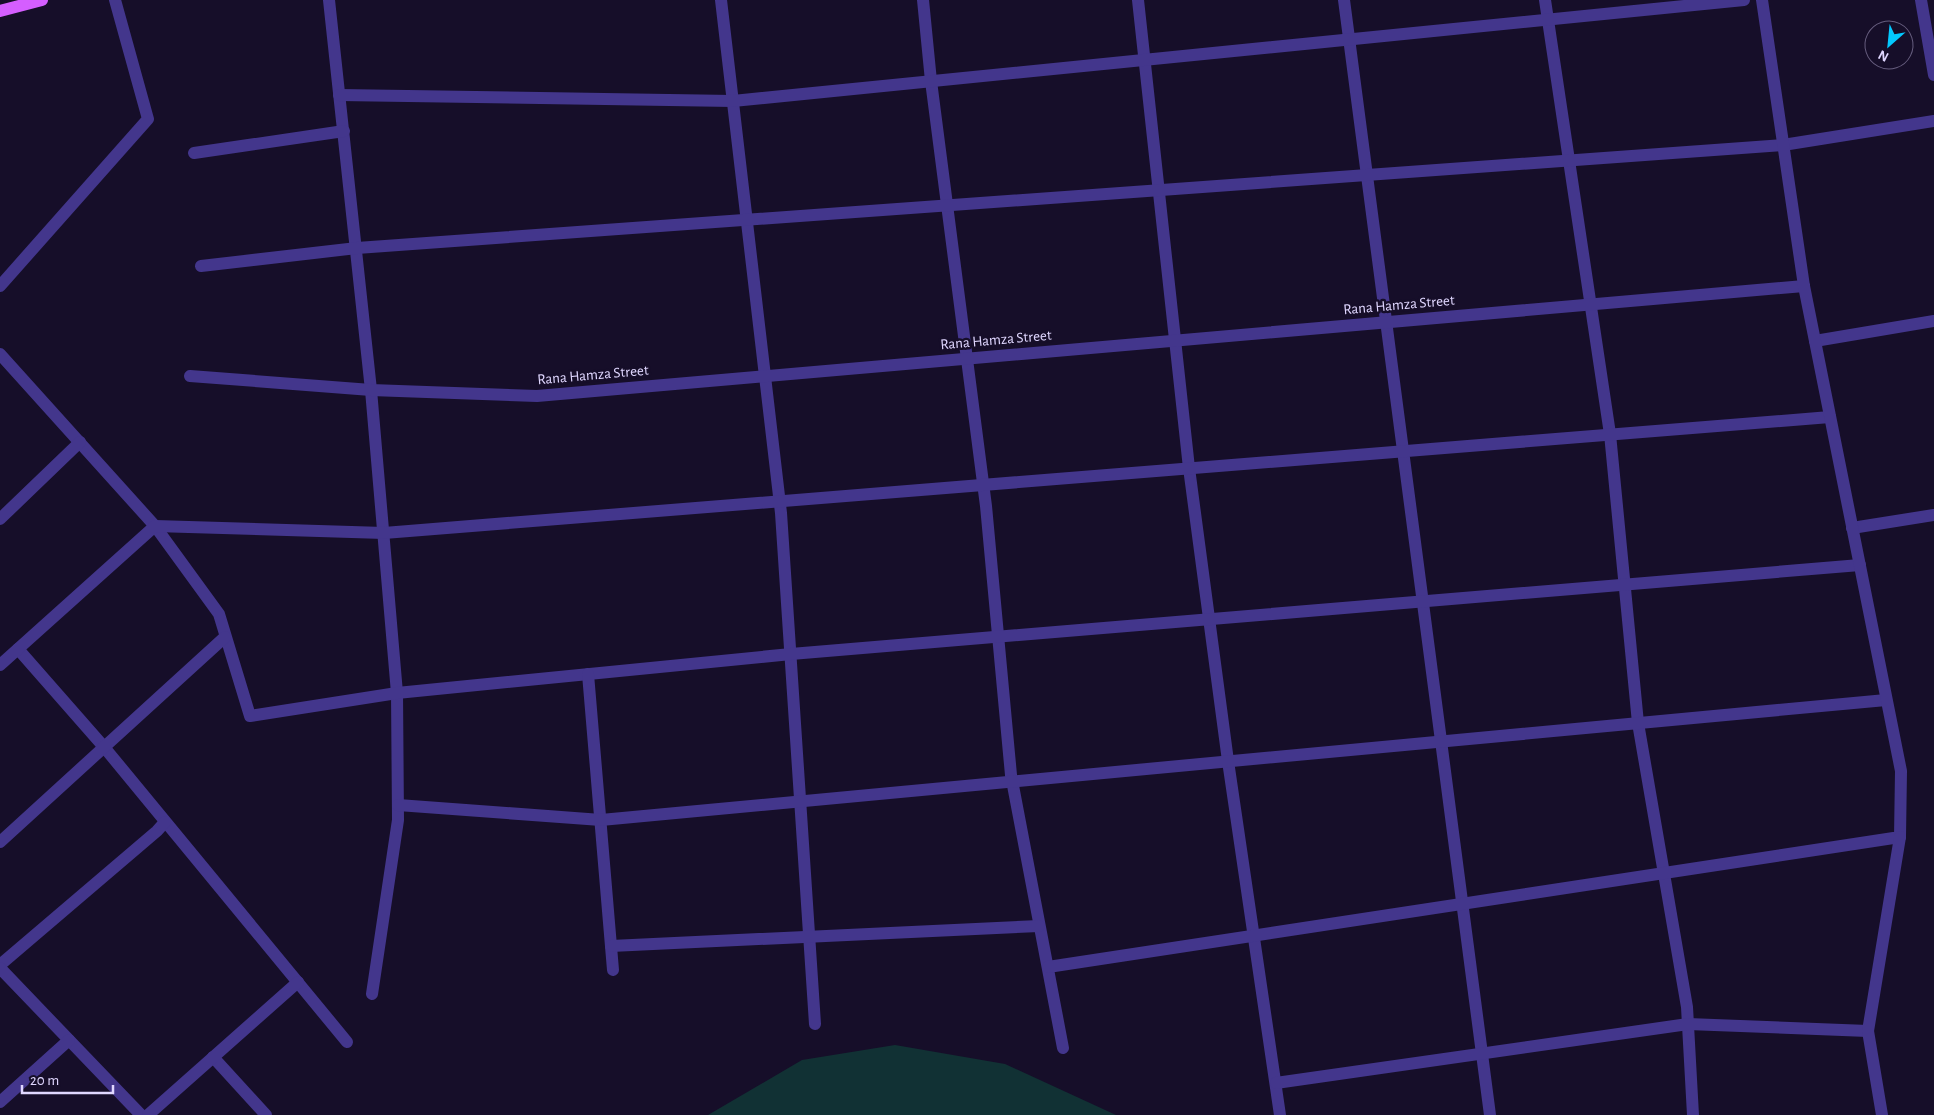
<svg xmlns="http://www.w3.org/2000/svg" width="1934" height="1115" font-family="'Alegreya Sans',sans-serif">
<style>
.green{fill:#113134}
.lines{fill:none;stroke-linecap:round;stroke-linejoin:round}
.minor{stroke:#43368c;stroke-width:12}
.primary{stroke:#d55eff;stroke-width:12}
.labels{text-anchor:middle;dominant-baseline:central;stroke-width:5;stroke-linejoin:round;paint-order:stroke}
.street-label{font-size:15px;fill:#e0d7ff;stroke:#160e29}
</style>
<rect width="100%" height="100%" fill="#160e29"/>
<!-- green -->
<path class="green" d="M895,1045L1005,1064L1116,1115H708L802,1060Z"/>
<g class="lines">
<!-- minor -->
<g class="minor">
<path d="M329,0L371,390L397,693L398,820L372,994"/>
<path d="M721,0L781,513L815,1024"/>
<path d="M923,0L931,81L986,506L1011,775L1063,1048"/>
<path d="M1138,0L1189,468L1228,761L1280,1115"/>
<path d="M1344,0L1490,1115"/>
<path d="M1545,0L1610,434L1638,723L1687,1007L1693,1115"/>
<path d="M1921,0L1934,75"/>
<path d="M339,95L733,101L1744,0"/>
<path d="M194,153L344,131"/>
<path d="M201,266L357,248L1783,145L1934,121"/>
<path d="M0,286L148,119L115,0"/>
<path d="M1815,341L1934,321"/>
<path d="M0,354L155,526L219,614L250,716L397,693L791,654L1860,565"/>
<path d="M190,376L371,390L537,396L1804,286"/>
<path d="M0,519L80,442"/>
<path d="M1852,528L1934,515"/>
<path d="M18,649L104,747L347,1042"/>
<path d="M0,665L155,526L384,533L1830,417"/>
<path d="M588,674L613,970"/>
<path d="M398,805L601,820L1886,700"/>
<path d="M0,842L225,637"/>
<path d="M611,946L1039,926"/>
<path d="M0,965L157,831L165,822"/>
<path d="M1048,967L1900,837L1901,771L1804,286L1762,0"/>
<path d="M0,968L141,1115"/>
<path d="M213,1057L266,1115"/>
<path d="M1276,1083L1688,1024L1868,1031"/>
<path d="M0,1102L69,1040"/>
<path d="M148,1115L298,982"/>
<path d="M1882,1115L1868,1031L1900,837"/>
</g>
<!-- primary -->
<path class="primary" d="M0,11L42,0"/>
</g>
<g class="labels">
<!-- street labels -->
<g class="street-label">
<text transform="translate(1399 305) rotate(-5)">Rana Hamza Street</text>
<text transform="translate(996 340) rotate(-5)">Rana Hamza Street</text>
<text transform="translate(593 375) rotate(-5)">Rana Hamza Street</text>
</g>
</g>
<!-- north arrow -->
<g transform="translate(1889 45) rotate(207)"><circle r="24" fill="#160e29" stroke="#675e7f"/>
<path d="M0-4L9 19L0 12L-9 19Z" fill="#03c9ff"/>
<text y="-8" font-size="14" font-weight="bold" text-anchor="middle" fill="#e0d7ff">N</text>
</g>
<!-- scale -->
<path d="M22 1085v8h91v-8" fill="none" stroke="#e0d7ff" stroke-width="2.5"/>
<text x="30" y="1085" font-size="15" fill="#e0d7ff" stroke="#160e29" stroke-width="4" paint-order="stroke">20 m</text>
</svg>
